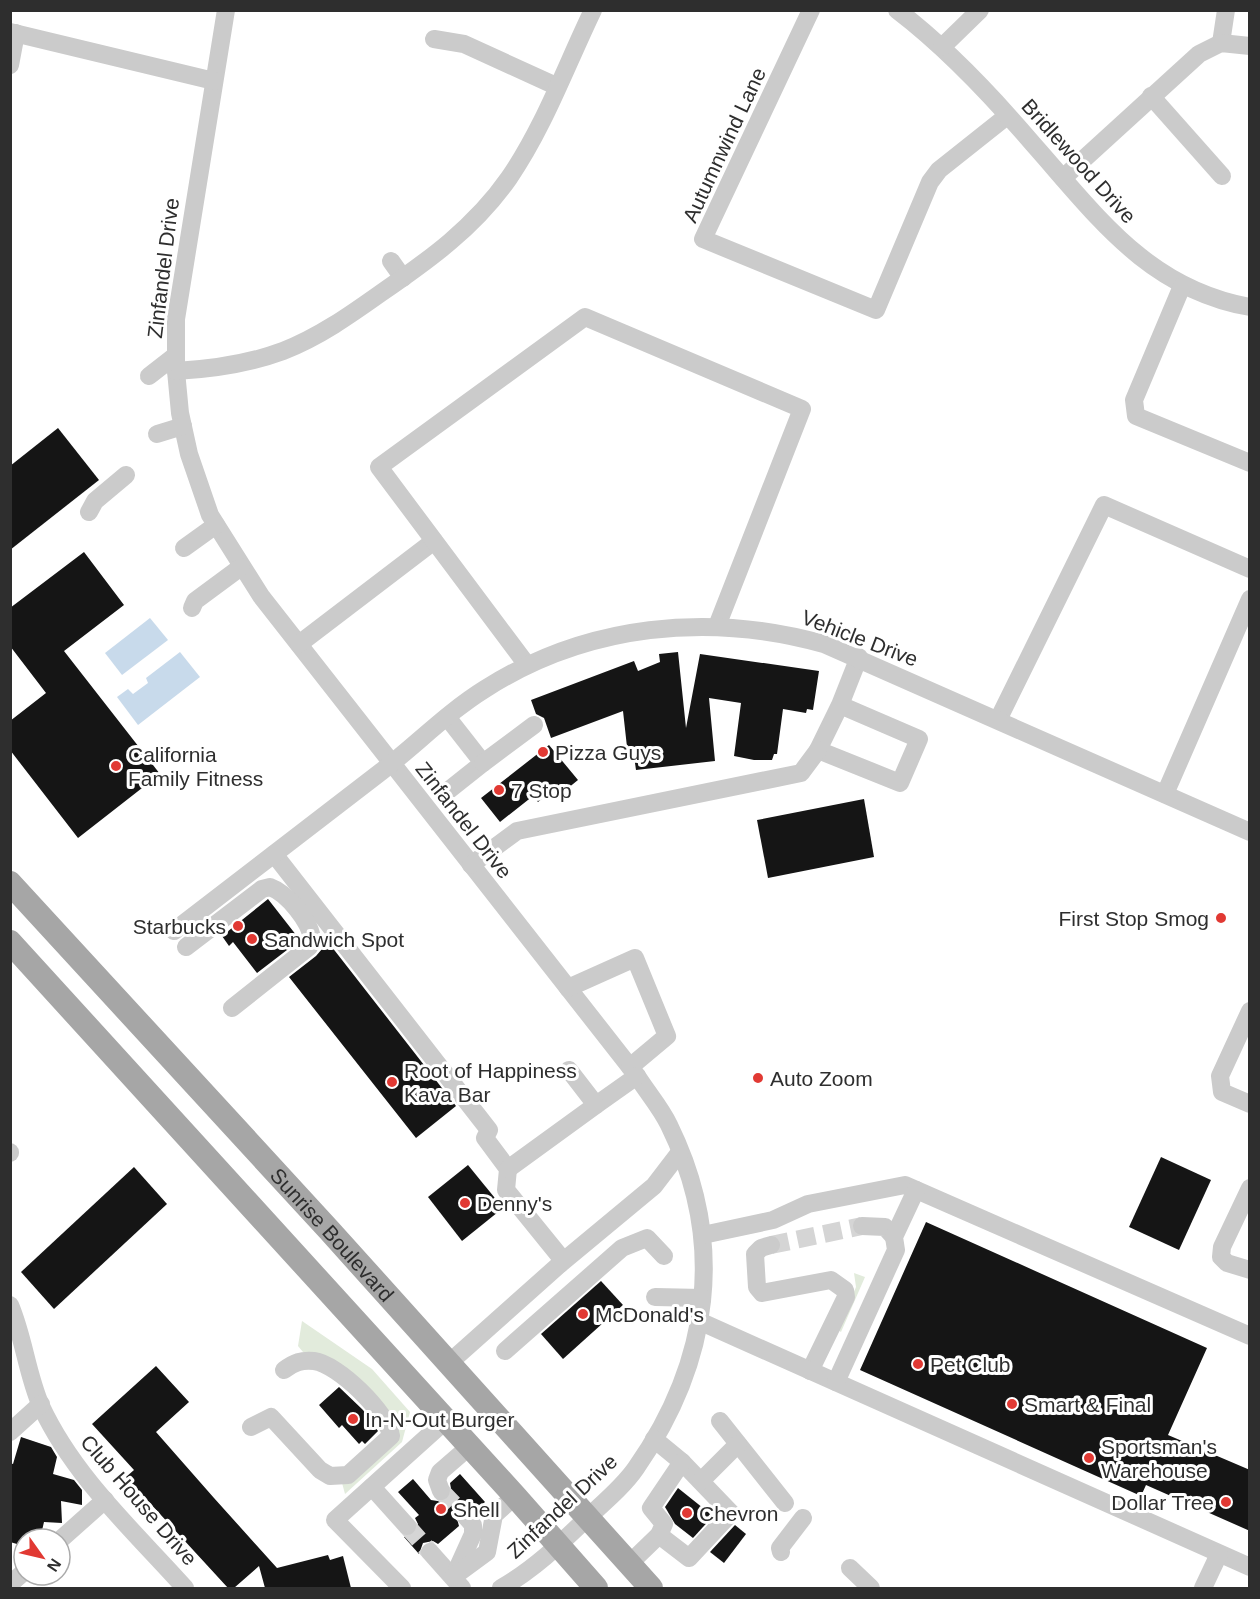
<svg xmlns="http://www.w3.org/2000/svg" width="1260" height="1599" font-family="Helvetica,sans-serif">
<style>
.green{fill:#e2ebdc}
.water{fill:#c8daeb}
.building{fill:#151515}
.lines{fill:none;stroke-linecap:round;stroke-linejoin:round}
.minor-tunnel{stroke:#d5d5d5;stroke-width:18;stroke-dasharray:18 9;stroke-linecap:butt}
.minor{stroke:#cbcbcb;stroke-width:18}
.major{stroke:#a6a6a6;stroke-width:24}
.poi-dot{fill:#e13933;stroke:#fff;stroke-width:2}
.labels{text-anchor:middle;dominant-baseline:central;stroke-width:6;stroke-linejoin:round;paint-order:stroke}
.street-label{font-size:21px;fill:#2e2e2e;stroke:#fff}
.poi-label{font-size:21px;fill:#2e2e2e;stroke:#fff;text-anchor:start}
</style>
<rect width="100%" height="100%" fill="#fff"/>
<!-- green -->
<g class="green">
<path d="M854,1273L865,1277L841,1332L838,1330L856,1287Z"/>
<path d="M302,1321L372,1369L410,1412L402,1442L345,1494L341,1479L396,1427L303,1352L298,1346Z"/>
</g>
<!-- water -->
<g class="water">
<path d="M150,618L168,640L122,675L105,653Z"/>
<path d="M180,652L200,677L138,725L117,697L128,689L133,694L148,683L146,678Z"/>
</g>
<!-- building -->
<g class="building">
<path d="M58,428L99,480L10,550V466Z"/>
<path d="M84,552L124,605L64,651L160,774L78,838L10,750V721L46,693L10,646V608Z"/>
<path d="M678,652L686,728L700,654L819,671L813,710L807,709L806,713L783,709L777,754H774L772,760H754L734,756L741,703L709,698L715,761L636,770L633,749L627,747L623,711L551,738L544,718L536,714L531,700L634,661L638,671L660,662L659,654Z"/>
<path d="M549,745L578,780L557,797L552,790L538,802L533,796L500,822L481,798Z"/>
<path d="M864,799L874,857L768,878L757,820Z"/>
<path d="M268,899L300,940L257,973L233,942L229,946L222,936Z"/>
<path d="M328,942L456,1106L416,1138L289,977L316,956Z"/>
<path d="M1161,1157L1211,1180L1179,1250L1129,1227Z"/>
<path d="M468,1165L503,1208L462,1241L428,1197Z"/>
<path d="M134,1167L167,1204L54,1309L21,1272Z"/>
<path d="M926,1222L1207,1348L1168,1435L1250,1470V1531L1146,1485L1141,1496L860,1370Z"/>
<path d="M601,1281L623,1305L563,1359L541,1334Z"/>
<path d="M156,1366L189,1402L156,1432L214,1498L277,1568L328,1555L330,1560L343,1556L351,1588H265L259,1566L234,1588H228L126,1477L134,1470L92,1424Z"/>
<path d="M339,1387L363,1410L378,1431L365,1444L362,1441L359,1444L342,1425L339,1428L319,1405Z"/>
<path d="M21,1437L51,1447L57,1457L53,1474L74,1480L82,1490V1505L61,1501L62,1523L44,1522L40,1539H24V1546L10,1542V1463L13,1464Z"/>
<path d="M460,1474L485,1502L475,1511L470,1507L460,1509L456,1515L459,1526L438,1544L433,1541L423,1543L419,1554L404,1537L415,1534L418,1524L415,1518L419,1515L398,1492L413,1479L431,1500L444,1502L452,1494L450,1483Z"/>
<path d="M678,1488L713,1516L693,1538L675,1524L665,1507Z"/>
<path d="M735,1525L746,1534L724,1563L710,1552Z"/>
</g>
<g class="lines">
<!-- minor-tunnel -->
<g class="minor-tunnel">
<path d="M771,1245L862,1226"/>
<path d="M441,1491L467,1518"/>
<path d="M407,1526L430,1552"/>
</g>
<!-- minor -->
<g class="minor">
<path d="M226,10L176,319V371L180,413L189,454L210,515L261,596L637,1076C647,1092 661,1108 669,1125C727,1243 710,1362 636,1468C623,1487 602,1504 585,1520C559,1545 533,1570 501,1588"/>
<path d="M811,10L703,239L876,310L930,182L939,170L1007,116"/>
<path d="M897,10C947,48 992,96 1033,144C1097,216 1148,289 1250,307"/>
<path d="M10,32L214,81"/>
<path d="M434,39L464,44L556,86"/>
<path d="M1221,43L1226,10"/>
<path d="M942,47L980,10"/>
<path d="M10,65L16,33"/>
<path d="M1151,96L1222,176"/>
<path d="M1063,178L1199,54L1221,43L1250,46"/>
<path d="M391,261L403,278"/>
<path d="M1182,286L1134,400L1136,416L1250,463"/>
<path d="M176,371C213,369 248,364 283,351C319,337 350,315 381,293C429,260 475,227 509,178C544,127 566,66 593,10"/>
<path d="M149,376L176,355"/>
<path d="M157,434L183,426"/>
<path d="M89,512L95,501L126,475"/>
<path d="M184,548L216,525"/>
<path d="M192,608L195,601L241,567"/>
<path d="M299,644L434,541"/>
<path d="M527,665L379,467L585,317L802,409L717,626"/>
<path d="M840,705L818,750L900,783L919,739L840,705L859,657"/>
<path d="M447,717L483,763L449,790"/>
<path d="M998,720L1104,505L1250,569"/>
<path d="M483,763L534,725"/>
<path d="M1165,794L1250,599"/>
<path d="M274,854L489,1130L485,1138L508,1169L506,1190L562,1259L560,1264L449,1363"/>
<path d="M471,865L517,831L801,773L818,750"/>
<path d="M174,931C243,878 313,824 382,771C417,744 448,712 485,689C587,624 709,612 824,644L1250,832"/>
<path d="M186,947L262,889L270,887C287,893 311,922 312,940L309,947L232,1008"/>
<path d="M568,988L635,958L667,1036L630,1067"/>
<path d="M1250,1011L1220,1076L1222,1092L1250,1104"/>
<path d="M596,1105L637,1076"/>
<path d="M10,1152V1153"/>
<path d="M508,1169L596,1105L569,1070"/>
<path d="M1250,1188L1222,1247L1221,1257L1227,1263L1250,1270"/>
<path d="M862,1226L885,1227L894,1237"/>
<path d="M703,1235L773,1220L808,1204L905,1185L1250,1336"/>
<path d="M771,1245L761,1248L755,1254L757,1287L762,1293L831,1280L845,1290L846,1297L810,1371"/>
<path d="M560,1264L654,1186L680,1152"/>
<path d="M655,1297L702,1298"/>
<path d="M10,1305C24,1338 27,1374 41,1406C74,1477 134,1531 185,1588"/>
<path d="M699,1321L1250,1567"/>
<path d="M505,1351L622,1248L647,1238L664,1256"/>
<path d="M836,1382L896,1250L894,1237L916,1190"/>
<path d="M720,1421L785,1503"/>
<path d="M251,1427L271,1417L320,1470L330,1476L348,1475L391,1436C388,1413 338,1364 314,1361C301,1360 295,1362 284,1370"/>
<path d="M10,1432L41,1404"/>
<path d="M654,1439L682,1462L731,1513L689,1558L659,1535"/>
<path d="M701,1481L738,1444"/>
<path d="M372,1487L407,1526"/>
<path d="M441,1491L437,1480L440,1472L470,1446"/>
<path d="M60,1540L105,1500"/>
<path d="M430,1552L462,1588"/>
<path d="M781,1552L780,1548L803,1518"/>
<path d="M629,1564L659,1535L664,1524L651,1508L682,1462"/>
<path d="M850,1568L871,1588"/>
<path d="M454,1576L473,1534V1525L467,1518"/>
<path d="M453,1577L487,1552L494,1515L515,1496"/>
<path d="M10,1584L24,1572"/>
<path d="M402,1588L335,1520L446,1420"/>
<path d="M1203,1588L1219,1554"/>
</g>
<!-- major -->
<g class="major">
<path id="s1" d="M10,883L329,1230L651,1588"/>
<path d="M10,942L515,1496L596,1588"/>
</g>
</g>
<!-- markers -->
<g class="poi-dot">
<circle cx="543" cy="752" r="6"/>
<circle cx="116" cy="766" r="6"/>
<circle cx="499" cy="790" r="6"/>
<circle cx="1221" cy="918" r="6"/>
<circle cx="238" cy="926" r="6"/>
<circle cx="252" cy="939" r="6"/>
<circle cx="758" cy="1078" r="6"/>
<circle cx="392" cy="1082" r="6"/>
<circle cx="465" cy="1203" r="6"/>
<circle cx="583" cy="1314" r="6"/>
<circle cx="918" cy="1364" r="6"/>
<circle cx="1012" cy="1404" r="6"/>
<circle cx="353" cy="1419" r="6"/>
<circle cx="1089" cy="1458" r="6"/>
<circle cx="1226" cy="1502" r="6"/>
<circle cx="441" cy="1509" r="6"/>
<circle cx="687" cy="1513" r="6"/>
</g>
<g class="labels">
<!-- street labels -->
<g class="street-label">
<text transform="translate(724 145) rotate(-65)">Autumnwind Lane</text>
<text transform="translate(1079 161) rotate(48)">Bridlewood Drive</text>
<text transform="translate(163 268) rotate(-83)">Zinfandel Drive</text>
<text transform="translate(860 638) rotate(21)">Vehicle Drive</text>
<text transform="translate(464 820) rotate(52)">Zinfandel Drive</text>
<text stroke="none"><textPath href="#s1" startOffset="477">Sunrise Boulevard</textPath></text>
<text transform="translate(139 1500) rotate(49)">Club House Drive</text>
<text transform="translate(562 1506) rotate(-43)">Zinfandel Drive</text>
</g>
<!-- poi labels -->
<g class="poi-label">
<text x="555" y="752">Pizza Guys</text>
<text x="128" y="754">California<tspan x="128" dy="24">Family Fitness</tspan></text>
<text x="511" y="790">7 Stop</text>
<text x="1209" y="918" text-anchor="end">First Stop Smog</text>
<text x="226" y="926" text-anchor="end">Starbucks</text>
<text x="264" y="939">Sandwich Spot</text>
<text x="404" y="1070">Root of Happiness<tspan x="404" dy="24">Kava Bar</tspan></text>
<text x="770" y="1078">Auto Zoom</text>
<text x="477" y="1203">Denny's</text>
<text x="595" y="1314">McDonald's</text>
<text x="930" y="1364">Pet Club</text>
<text x="1024" y="1404">Smart &amp; Final</text>
<text x="365" y="1419">In-N-Out Burger</text>
<text x="1101" y="1446">Sportsman's<tspan x="1101" dy="24">Warehouse</tspan></text>
<text x="1214" y="1502" text-anchor="end">Dollar Tree</text>
<text x="453" y="1509">Shell</text>
<text x="699" y="1513">Chevron</text>
</g>
</g>
<!-- border -->
<rect width="1260" height="1599" fill="none" stroke="#2e2e2e" stroke-width="24"/>
<!-- north arrow -->
<g transform="translate(42 1557) rotate(124)"><circle r="28" fill="#ffffff" stroke="#ababab" stroke-width="1.5"/>
<path d="M0-4.5L10 22L0 15L-10 22Z" fill="#e13933"/>
<text y="-9" font-size="16" font-weight="bold" text-anchor="middle" fill="#2e2e2e">N</text>
</g>
</svg>
